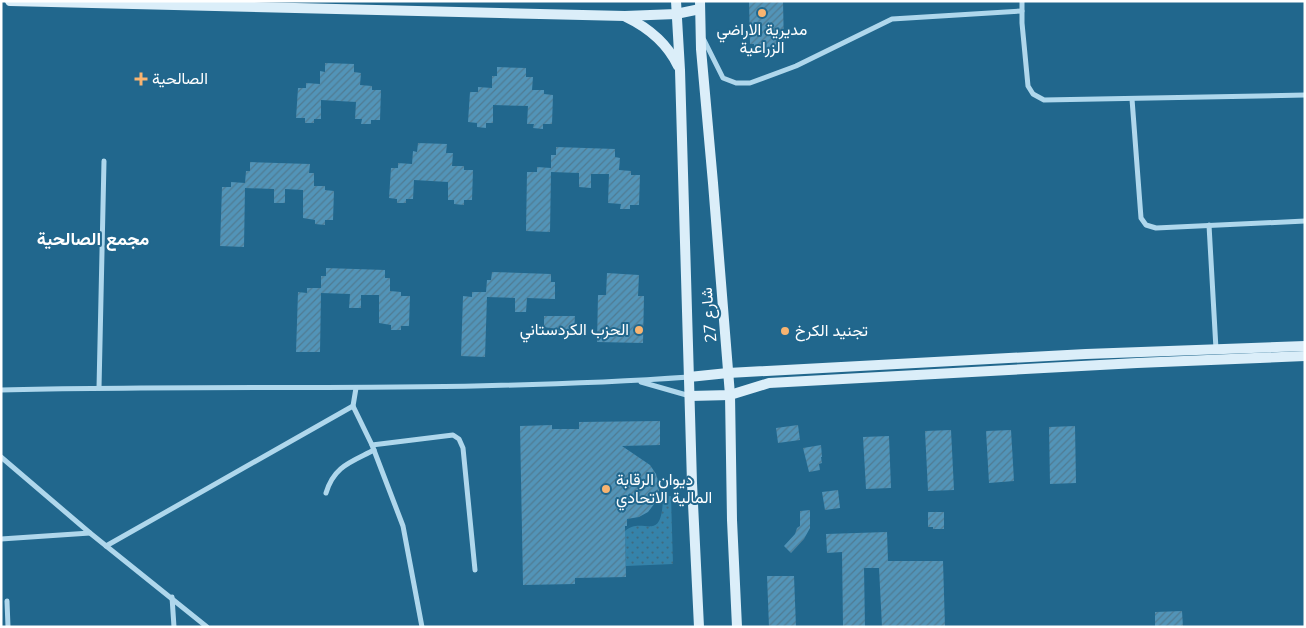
<svg xmlns="http://www.w3.org/2000/svg" width="1306" height="628" font-family="'Nunito Sans',Vazirmatn,sans-serif">
<style>
.grass{fill:url(#grass-dots)}
.building{fill:url(#building-hatch)}
.lines{fill:none;stroke-linecap:round;stroke-linejoin:round}
.street{stroke:#afd7ec;stroke-width:5}
.secondary{stroke:#dbeef9;stroke-width:10}
.poi-dot{fill:#f8b470;stroke:#21678d;stroke-width:2}
.labels{text-anchor:middle;dominant-baseline:central;stroke-width:4;stroke-linejoin:round;paint-order:stroke}
.poi-label{font-size:16px;fill:#fff;stroke:#21678d;text-anchor:start}
.street-label{font-size:16px;fill:#fff;stroke:#21678d}
.neighbourhood-label{font-size:18px;font-weight:bold;fill:#fff;stroke:#21678d}
</style>
<defs>
<pattern id="grass-dots" width="8" height="8" patternUnits="userSpaceOnUse" patternTransform="scale(1.25)"><rect width="8" height="8" fill="#3583aa"/><path d="M2 2h.1M6 6h.1" fill="none" stroke="#3f6a80" stroke-width="1.8" stroke-linecap="round"/></pattern>
<pattern id="building-hatch" width="6" height="6" patternUnits="userSpaceOnUse" patternTransform="scale(1.25)"><rect width="6" height="6" fill="#5294b8"/><path d="M-1 1l2-2M0 6l6-6M5 7l2-2" fill="none" stroke="#507b92"/></pattern>
</defs>
<rect width="100%" height="100%" fill="#21678d"/>
<!-- grass -->
<path class="grass" d="M671,496L673,564L626,566L625,531C643,515 662,546 663,497Z"/>
<!-- building -->
<g class="building">
<path d="M749,1H783L784,47L754,49V44H750Z"/>
<path d="M325,63L354,64V72L361,73L360,85L372,86V90H381L380,120H371V124H361L362,119H355L356,102L321,100V119H314V123H305V118H296L298,88H306V83L320,84V71L325,72Z"/>
<path d="M497,67L526,68V77H533L532,90H544V94L553,95L552,124H543V129L533,128L534,124H527L528,106L493,105V123H486V128L477,127V123L468,122L470,92H478V87L492,88V76H497Z"/>
<path d="M418,143L447,144L446,153H453L452,166H464V170H473L472,200H464V205L454,204V200H448V182L414,180L413,199H406V203H397V199L389,198L391,168H398V163L412,164L413,151L417,152Z"/>
<path d="M556,147L615,149V157L620,158L619,170L631,171V175H640L639,205H630V209H620L621,204L608,203L609,174H591V188L579,187V173L551,172L550,232L526,231L527,172H537V167L551,168V155H556Z"/>
<path d="M250,162L310,164L309,173H314V186H325V190L334,191L333,220H325V225L315,224V220L303,218V190L285,189V203H274V189L245,188L244,247L220,246L222,187H231V182L245,183L246,171H250Z"/>
<path d="M326,268L385,270V278H390V291L401,292V296H410L409,326H401V330H391V325L379,323V295H361V308H349L350,294L321,293L320,352H296L298,292L307,293V288H321V276H326Z"/>
<path d="M492,272L551,274V282H555V299L527,298L526,312H515V298L487,297L485,357L461,356L463,296L472,297V292H486L487,280H491Z"/>
<path d="M607,273L639,275L638,296H644L643,343L597,342L598,295H606Z"/>
<path d="M544,316H575L574,330H566V334H556V329L544,327Z"/>
<path d="M660,421V445L622,446L650,465L656,474L659,484V494L655,503L648,512L639,517L627,519V526H625L626,577L575,578V584L523,585L520,426L552,425V429H579V422Z"/>
<path d="M798,425L800,440L778,443L776,428Z"/>
<path d="M1075,426L1076,483L1050,484L1049,427Z"/>
<path d="M951,430L954,490L928,491L925,431Z"/>
<path d="M1011,430L1014,481L989,483L986,431Z"/>
<path d="M889,436L891,488L866,489L863,437Z"/>
<path d="M821,445L822,457H821L822,463L819,464L820,470L809,472L803,448Z"/>
<path d="M838,490L840,508L825,510L822,492Z"/>
<path d="M810,510V528L804,539L791,553L784,546L795,534L797,528L800,526V511Z"/>
<path d="M928,512H944V529H933V527H928Z"/>
<path d="M887,532L888,561H943L945,627H882L879,568H864L865,627H843L842,552L827,553L826,534Z"/>
<path d="M767,576H794L796,627H769Z"/>
<path d="M1182,611L1183,627H1155V612Z"/>
</g>
<g class="lines">
<!-- street -->
<g class="street">
<path d="M1022,1V23L1028,86L1033,94L1044,100L1305,95"/>
<path d="M704,40L723,78L736,83H750L796,66L892,19L1022,11"/>
<path d="M1132,99L1141,218L1146,225L1156,228L1305,221"/>
<path d="M1209,225L1216,349"/>
<path d="M641,382L690,396"/>
<path d="M99,388L104,161"/>
<path d="M1,390C230,384 460,393 689,377"/>
<path d="M353,406L372,445L403,526L422,627"/>
<path d="M372,445L453,435L459,439L463,448L475,570"/>
<path d="M1,457L90,533L207,627"/>
<path d="M326,493C334,466 351,462 374,450"/>
<path d="M1,539L90,533"/>
<path d="M106,546L353,406L356,388"/>
<path d="M172,597L174,627"/>
<path d="M7,601L8,627"/>
</g>
<!-- secondary -->
<g class="secondary">
<path d="M10,1L625,16L676,14L700,9"/>
<path d="M676,1L680,70L692,483L699,627"/>
<path d="M700,1L701,49L713,183L730,395L732,520L737,627"/>
<path d="M626,17C649,28 667,43 678,66"/>
<path d="M689,377L728,373L1086,354L1305,346"/>
<path d="M690,396L730,395L769,383L1137,363L1305,356"/>
</g>
</g>
<!-- markers -->
<g class="poi-dot">
<circle cx="762" cy="13" r="5"/>
<path d="M138.5 71.5h5v5h5v5h-5v5h-5v-5h-5v-5h5z"/>
<circle cx="639" cy="330" r="5"/>
<circle cx="785" cy="331" r="5"/>
<circle cx="606" cy="489" r="5"/>
</g>
<g class="labels">
<!-- poi labels -->
<g class="poi-label">
<text x="762" y="30" text-anchor="middle">مديرية الاراضي<tspan x="762" dy="18">الزراعية</tspan></text>
<text x="152" y="79">الصالحية</text>
<text x="629" y="330" text-anchor="end">الحزب الكردستاني</text>
<text x="795" y="331">تجنيد الكرخ</text>
<text x="616" y="480">ديوان الرقابة<tspan x="616" dy="18">المالية الاتحادي</tspan></text>
</g>
<!-- street labels -->
<g class="street-label">
<text transform="translate(709 315) rotate(-95)">شارع 27</text>
</g>
<!-- neighbourhood labels -->
<g class="neighbourhood-label">
<text x="93" y="239">مجمع الصالحية</text>
</g>
</g>
<!-- border -->
<rect width="1306" height="628" fill="none" stroke="#ffffff" stroke-width="5"/>
</svg>
